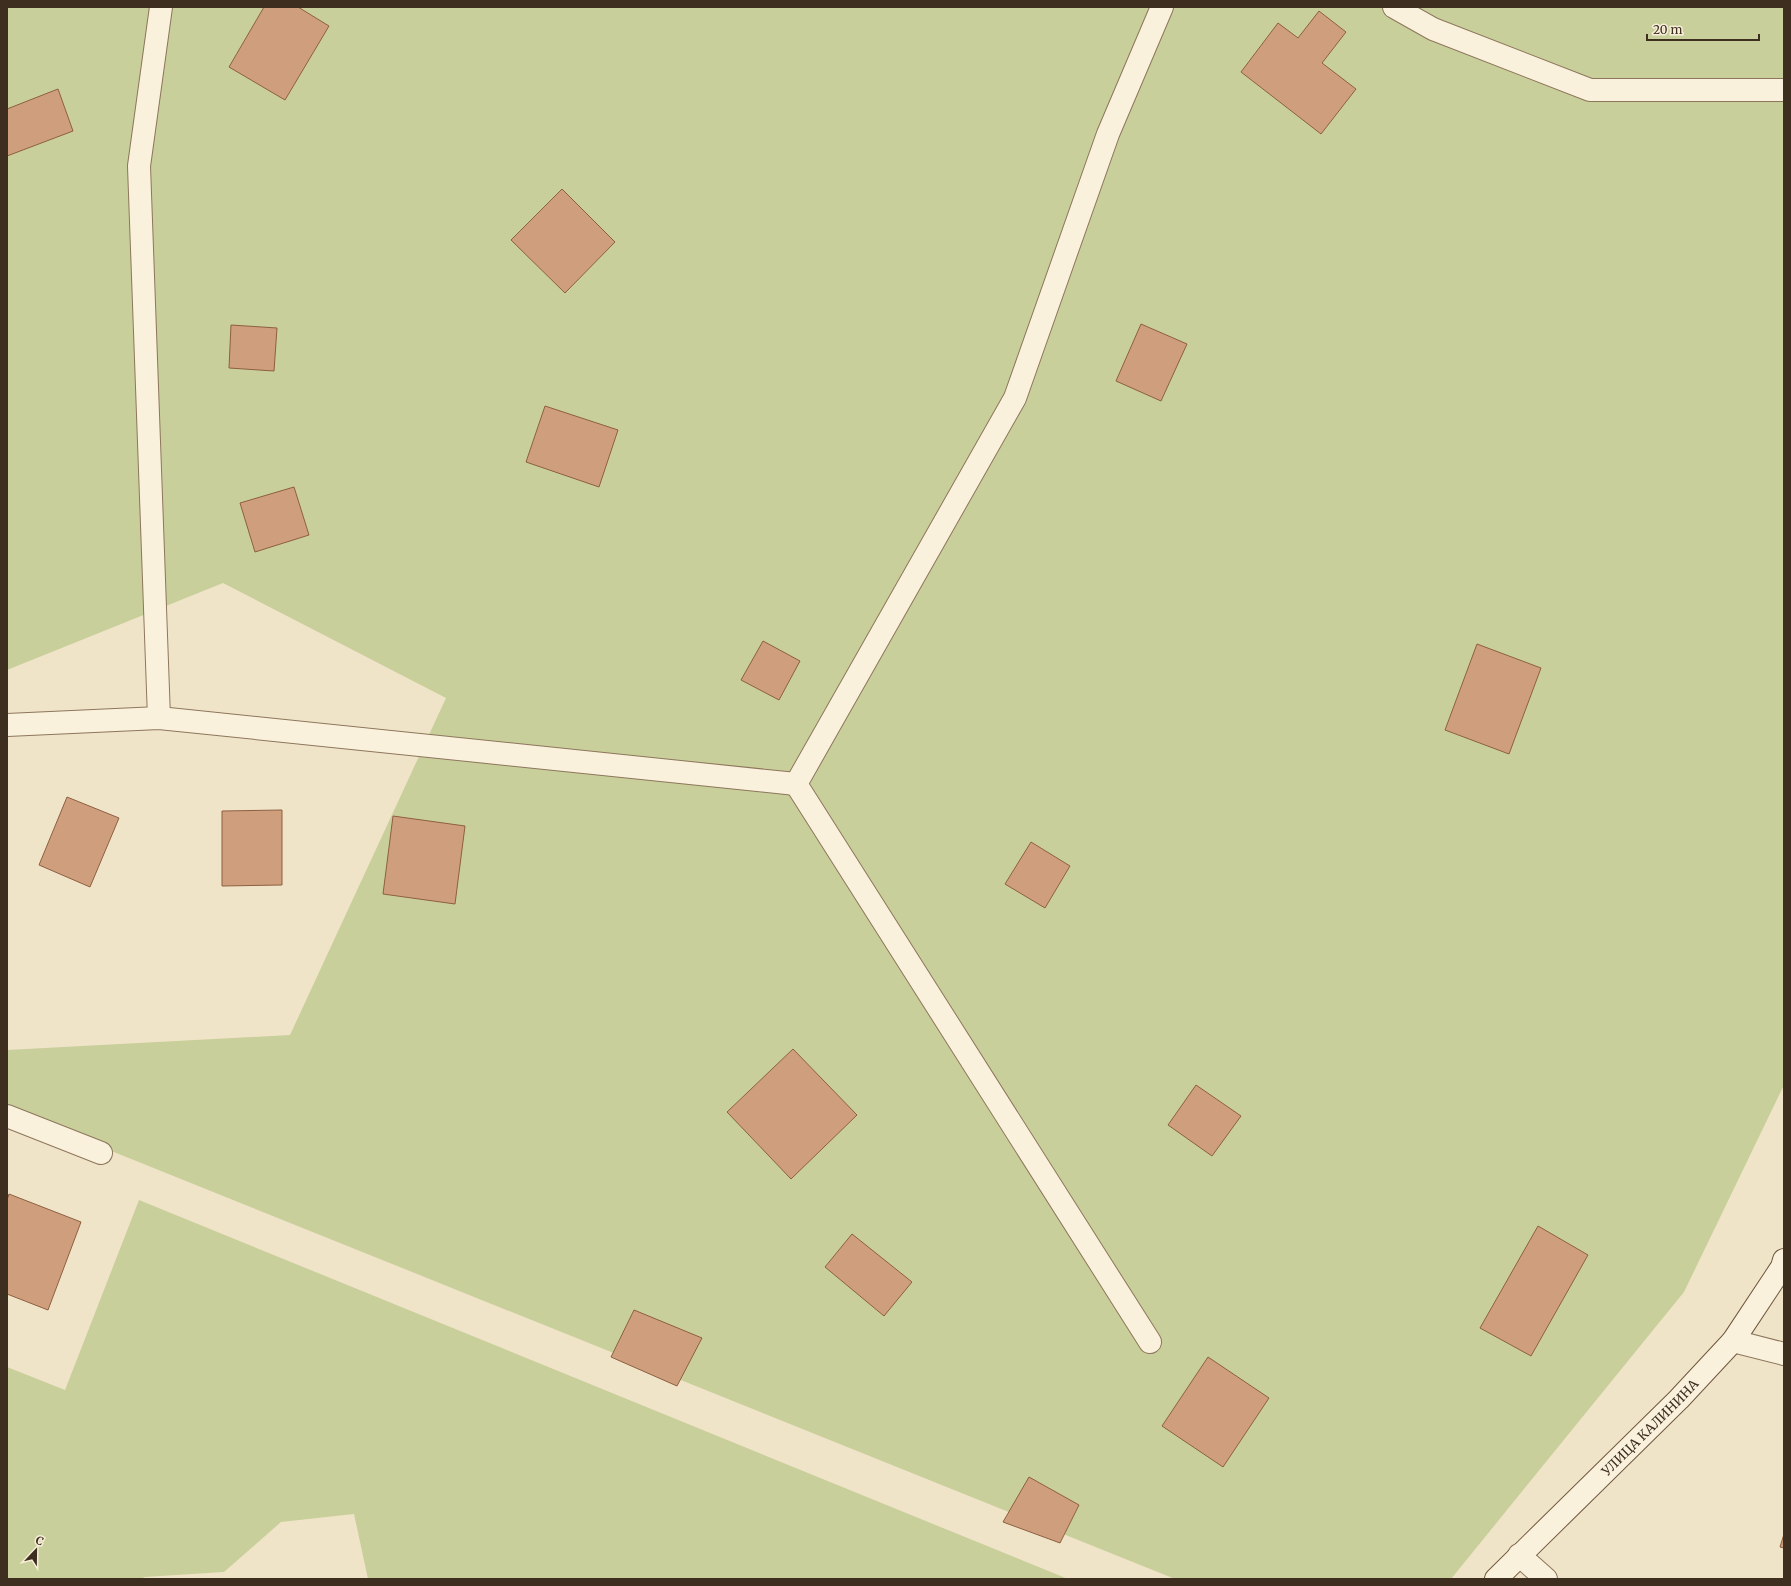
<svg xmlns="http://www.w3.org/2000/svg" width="1791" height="1586" font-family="Merriweather,serif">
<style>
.green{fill:#c9cf9b}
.building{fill:#cf9f7d;stroke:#8d5f41}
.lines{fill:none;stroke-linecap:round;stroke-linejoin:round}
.minor-casing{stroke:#8d765c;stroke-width:24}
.secondary-casing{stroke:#6f573f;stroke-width:24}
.minor{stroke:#faf1dc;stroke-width:22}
.secondary{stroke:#faf1dc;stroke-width:22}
.labels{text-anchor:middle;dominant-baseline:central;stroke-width:3;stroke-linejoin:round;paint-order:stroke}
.street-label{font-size:13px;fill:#3d2e20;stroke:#f7eed8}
</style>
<rect width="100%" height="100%" fill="#f0e4c8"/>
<!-- green -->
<g class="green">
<path d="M7,7H1784V1085L1684,1292L1451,1579H1175L7,1109V1050L290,1035L446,698L223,583L7,670Z"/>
<path d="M139,1200L1068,1579H368L354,1514L281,1522L224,1572L145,1577L140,1579H7V1367L65,1390Z"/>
</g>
<!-- building -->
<g class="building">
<path d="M264,7H298L329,26L285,100L229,67Z"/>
<path d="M1319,11L1346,32L1322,63L1356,89L1321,134L1241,72L1278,23L1298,38Z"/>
<path d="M58,89L73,131L7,156V109Z"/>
<path d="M562,189L615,242L565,293L511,240Z"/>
<path d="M1141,324L1187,344L1161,401L1116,381Z"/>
<path d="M231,325L277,328L274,371L229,368Z"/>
<path d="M545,406L618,430L599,487L526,462Z"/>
<path d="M294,487L309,535L255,552L240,503Z"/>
<path d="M763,641L800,661L779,700L741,680Z"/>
<path d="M1477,644L1541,668L1509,754L1445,730Z"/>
<path d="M67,797L119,818L90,887L39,865Z"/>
<path d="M282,810V885L222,886V811Z"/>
<path d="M393,816L465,826L455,904L383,894Z"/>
<path d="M1031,842L1070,866L1045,908L1005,884Z"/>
<path d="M793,1049L857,1115L791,1179L727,1112Z"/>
<path d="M1196,1085L1241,1116L1212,1156L1168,1125Z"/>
<path d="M9,1194L81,1222L48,1310L7,1294V1200Z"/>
<path d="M1538,1226L1588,1255L1531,1356L1480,1328Z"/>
<path d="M852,1234L912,1282L884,1316L825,1267Z"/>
<path d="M634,1310L702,1338L677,1386L611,1357Z"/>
<path d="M1208,1357L1269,1398L1223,1467L1162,1426Z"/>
<path d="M1029,1477L1079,1505L1060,1543L1003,1522Z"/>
<path d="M1784,1534V1548L1780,1547Z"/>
</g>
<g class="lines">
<defs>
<g id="minor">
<path d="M1394,7L1433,29L1590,90H1784"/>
<path d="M159,718L139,166L161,7"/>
<path d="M7,725L159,718L796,784"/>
<path d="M796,784L1015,398L1108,134L1162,7"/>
<path d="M796,784L1150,1342"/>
<path d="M7,1116L101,1153"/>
<path d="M1733,1341L1784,1354"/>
<path d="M1519,1555L1546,1579"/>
</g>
<g id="secondary">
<path id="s1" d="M1496,1579L1679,1399L1733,1341L1782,1267L1784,1260"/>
</g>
</defs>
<!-- minor casing -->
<use href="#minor" class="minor-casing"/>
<!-- secondary casing -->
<use href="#secondary" class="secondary-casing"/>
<!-- minor -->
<use href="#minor" class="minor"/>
<!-- secondary -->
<use href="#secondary" class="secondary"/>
</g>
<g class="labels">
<!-- street labels -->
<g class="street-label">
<text stroke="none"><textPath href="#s1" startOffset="216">УЛИЦА КАЛИНИНА</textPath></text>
</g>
</g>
<!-- border -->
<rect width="1791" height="1586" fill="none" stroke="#3d2e20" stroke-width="16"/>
<!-- north arrow -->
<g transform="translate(36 1550) rotate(22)" stroke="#f7eed8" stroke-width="3" paint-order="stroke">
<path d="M0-3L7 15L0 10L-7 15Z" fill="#3d2e20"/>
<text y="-6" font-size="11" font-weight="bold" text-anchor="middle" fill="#3d2e20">С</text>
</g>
<!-- scale -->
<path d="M1647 34v6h112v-6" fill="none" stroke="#3d2e20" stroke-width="2"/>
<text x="1653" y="34" font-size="12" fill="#3d2e20" stroke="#f7eed8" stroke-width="3" paint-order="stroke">20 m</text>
</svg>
